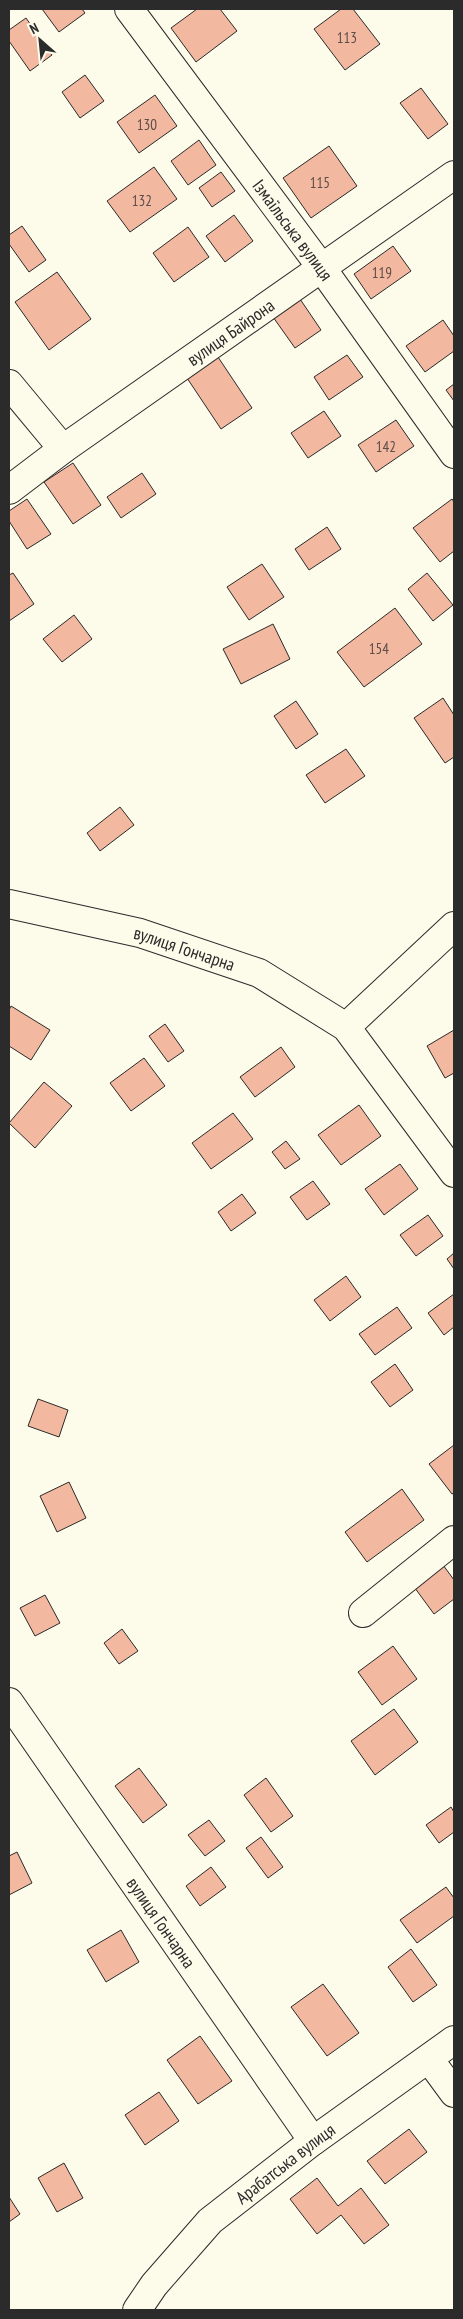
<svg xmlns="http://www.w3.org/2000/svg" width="463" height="2319" font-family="'PT Sans Narrow',sans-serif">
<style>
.building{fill:#f2b8a0;stroke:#2b2b2b}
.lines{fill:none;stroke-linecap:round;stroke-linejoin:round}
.minor-casing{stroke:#2b2b2b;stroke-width:30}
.minor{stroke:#fdfbea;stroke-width:28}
.labels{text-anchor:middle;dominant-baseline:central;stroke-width:4;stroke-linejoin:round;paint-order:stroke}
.number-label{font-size:15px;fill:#5d4e48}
.street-label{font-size:18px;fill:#2b2b2b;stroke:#fdfbea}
</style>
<rect width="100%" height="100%" fill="#fdfbea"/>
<!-- building -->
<g class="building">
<path d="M42,9H82L85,13L59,32Z"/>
<path d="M197,9H220L237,31L196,62L171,28Z"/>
<path d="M341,9H353L380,44L345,70L314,29Z"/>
<path d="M26,18L52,55L30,71L9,41V30Z"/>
<path d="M85,75L104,101L80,118L62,92Z"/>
<path d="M421,88L448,124L428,139L400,103Z"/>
<path d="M155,95L177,126L139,153L117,122Z"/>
<path d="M199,140L216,165L188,185L171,161Z"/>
<path d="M329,146L357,186L311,218L283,178Z"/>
<path d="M154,167L177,199L130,232L107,201Z"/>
<path d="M221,172L235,191L212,207L199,188Z"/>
<path d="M234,215L253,241L225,262L206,236Z"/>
<path d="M22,226L46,260L29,272L9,244V235Z"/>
<path d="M188,227L209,257L174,282L153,253Z"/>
<path d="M393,246L411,271L371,299L354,274Z"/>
<path d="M57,272L91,319L49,350L15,302Z"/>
<path d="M300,299L321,330L295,348L273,317Z"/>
<path d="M443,320L454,336V351L425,372L406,346Z"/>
<path d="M214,351L252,408L221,429L183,372Z"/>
<path d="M347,355L363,377L329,400L314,377Z"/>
<path d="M454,384V401L446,390Z"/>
<path d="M324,411L341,436L308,458L291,433Z"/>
<path d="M396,420L414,446L376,472L358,445Z"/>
<path d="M73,463L101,505L73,524L44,482Z"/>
<path d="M142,473L156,494L121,518L107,497Z"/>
<path d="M27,499L51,534L27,549L9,521V511Z"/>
<path d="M452,499L454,502V551L440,562L413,528Z"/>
<path d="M327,527L341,549L309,570L295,549Z"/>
<path d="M262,564L284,597L249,620L227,587Z"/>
<path d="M13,573L34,604L9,621V575Z"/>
<path d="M427,573L453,605L433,621L408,589Z"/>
<path d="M395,608L422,644L364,687L337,652Z"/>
<path d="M74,615L92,639L62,662L43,639Z"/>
<path d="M273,624L290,659L241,684L223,649Z"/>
<path d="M443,698L454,715V757L445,763L414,718Z"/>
<path d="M296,701L318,734L296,749L274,716Z"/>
<path d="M346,749L365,776L325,803L306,775Z"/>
<path d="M120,807L134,825L100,851L87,833Z"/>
<path d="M11,1006L50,1030L31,1060L9,1046V1010Z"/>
<path d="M165,1024L184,1051L168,1062L149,1036Z"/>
<path d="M454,1030V1073L445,1078L427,1046Z"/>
<path d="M281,1047L295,1067L255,1097L240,1077Z"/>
<path d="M144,1058L165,1086L131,1111L110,1083Z"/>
<path d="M44,1082L72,1106L35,1148L9,1123Z"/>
<path d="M359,1105L381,1136L341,1165L318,1135Z"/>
<path d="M233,1113L253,1139L211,1169L192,1143Z"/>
<path d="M286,1141L300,1159L285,1169L272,1152Z"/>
<path d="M400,1164L418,1189L384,1215L365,1189Z"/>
<path d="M313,1181L330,1204L307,1220L290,1197Z"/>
<path d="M242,1194L256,1213L231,1231L218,1212Z"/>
<path d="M428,1215L443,1236L416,1256L400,1235Z"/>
<path d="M454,1253V1269L447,1259Z"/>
<path d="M346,1276L361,1297L330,1321L314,1300Z"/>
<path d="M454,1294V1327L444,1335L428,1313Z"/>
<path d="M397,1307L412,1328L375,1355L359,1334Z"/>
<path d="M395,1364L413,1390L390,1407L371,1382Z"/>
<path d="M38,1399L68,1410L59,1437L28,1426Z"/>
<path d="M454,1445V1493L452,1494L429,1464Z"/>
<path d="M69,1482L86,1518L57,1532L40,1496Z"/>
<path d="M402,1489L424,1520L367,1562L345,1532Z"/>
<path d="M438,1558L454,1580V1599L434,1614L409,1580Z"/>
<path d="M45,1595L60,1623L35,1636L20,1608Z"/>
<path d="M122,1629L138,1651L119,1664L104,1643Z"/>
<path d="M393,1646L417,1679L382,1705L358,1672Z"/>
<path d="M394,1709L418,1742L375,1775L351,1741Z"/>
<path d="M139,1768L167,1805L143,1823L115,1786Z"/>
<path d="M266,1778L293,1816L271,1832L244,1795Z"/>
<path d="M451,1807L454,1812V1832L439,1843L426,1825Z"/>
<path d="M209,1820L225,1841L205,1856L188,1835Z"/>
<path d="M261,1837L283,1867L268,1878L246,1848Z"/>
<path d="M17,1852L32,1883L9,1895V1856Z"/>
<path d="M211,1867L226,1887L200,1906L186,1886Z"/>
<path d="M446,1887L454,1898V1916L417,1943L400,1920Z"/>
<path d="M121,1930L139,1962L106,1982L87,1950Z"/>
<path d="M411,1949L437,1985L413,2002L388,1967Z"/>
<path d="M323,1984L359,2033L327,2056L291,2007Z"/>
<path d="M200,2036L232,2081L198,2104L167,2060Z"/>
<path d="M159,2092L179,2121L145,2145L125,2115Z"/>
<path d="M409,2129L427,2152L385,2184L367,2161Z"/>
<path d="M64,2163L83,2198L57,2212L38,2178Z"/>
<path d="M317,2178L338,2206L361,2188L389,2225L364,2244L341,2215L317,2234L290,2199Z"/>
<path d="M9,2197L20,2214L9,2222Z"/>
</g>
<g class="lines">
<defs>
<g id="minor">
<path id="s1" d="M129,9L321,267L454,454"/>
<path d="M9,384L63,449"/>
<path id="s2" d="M9,490L63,449L454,175"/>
<path id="s3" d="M9,904L140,933L259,973L346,1027L454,1173"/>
<path d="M346,1027L454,926"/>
<path d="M363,1613L454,1540"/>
<path id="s4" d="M9,1702L313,2141"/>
<path d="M429,2059L454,2093"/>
<path id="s5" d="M137,2310L154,2285L210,2221L313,2141L454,2040"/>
</g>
</defs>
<!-- minor casing -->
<use href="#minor" class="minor-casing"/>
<!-- minor -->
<use href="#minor" class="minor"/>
</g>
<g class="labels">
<!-- number labels -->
<g class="number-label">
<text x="347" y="37">113</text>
<text x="147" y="124">130</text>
<text x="320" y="182">115</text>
<text x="142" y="200">132</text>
<text x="382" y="272">119</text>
<text x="386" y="446">142</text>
<text x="379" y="648">154</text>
</g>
<!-- street labels -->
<g class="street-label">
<text stroke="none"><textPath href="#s1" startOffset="275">Ізмаїльська вулиця</textPath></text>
<text stroke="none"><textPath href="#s2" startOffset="272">вулиця Байрона</textPath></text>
<text stroke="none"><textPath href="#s3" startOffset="181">вулиця Гончарна</textPath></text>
<text stroke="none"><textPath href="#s4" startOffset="268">вулиця Гончарна</textPath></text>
<text stroke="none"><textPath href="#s5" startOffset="210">Арабатська вулиця</textPath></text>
</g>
</g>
<!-- border -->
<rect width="463" height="2319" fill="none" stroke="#2b2b2b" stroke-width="20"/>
<!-- north arrow -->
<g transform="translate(40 40) rotate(333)" stroke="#fdfbea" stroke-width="4" paint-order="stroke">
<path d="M0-4L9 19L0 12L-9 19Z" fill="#2b2b2b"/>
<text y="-8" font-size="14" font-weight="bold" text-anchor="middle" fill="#2b2b2b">N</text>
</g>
</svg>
